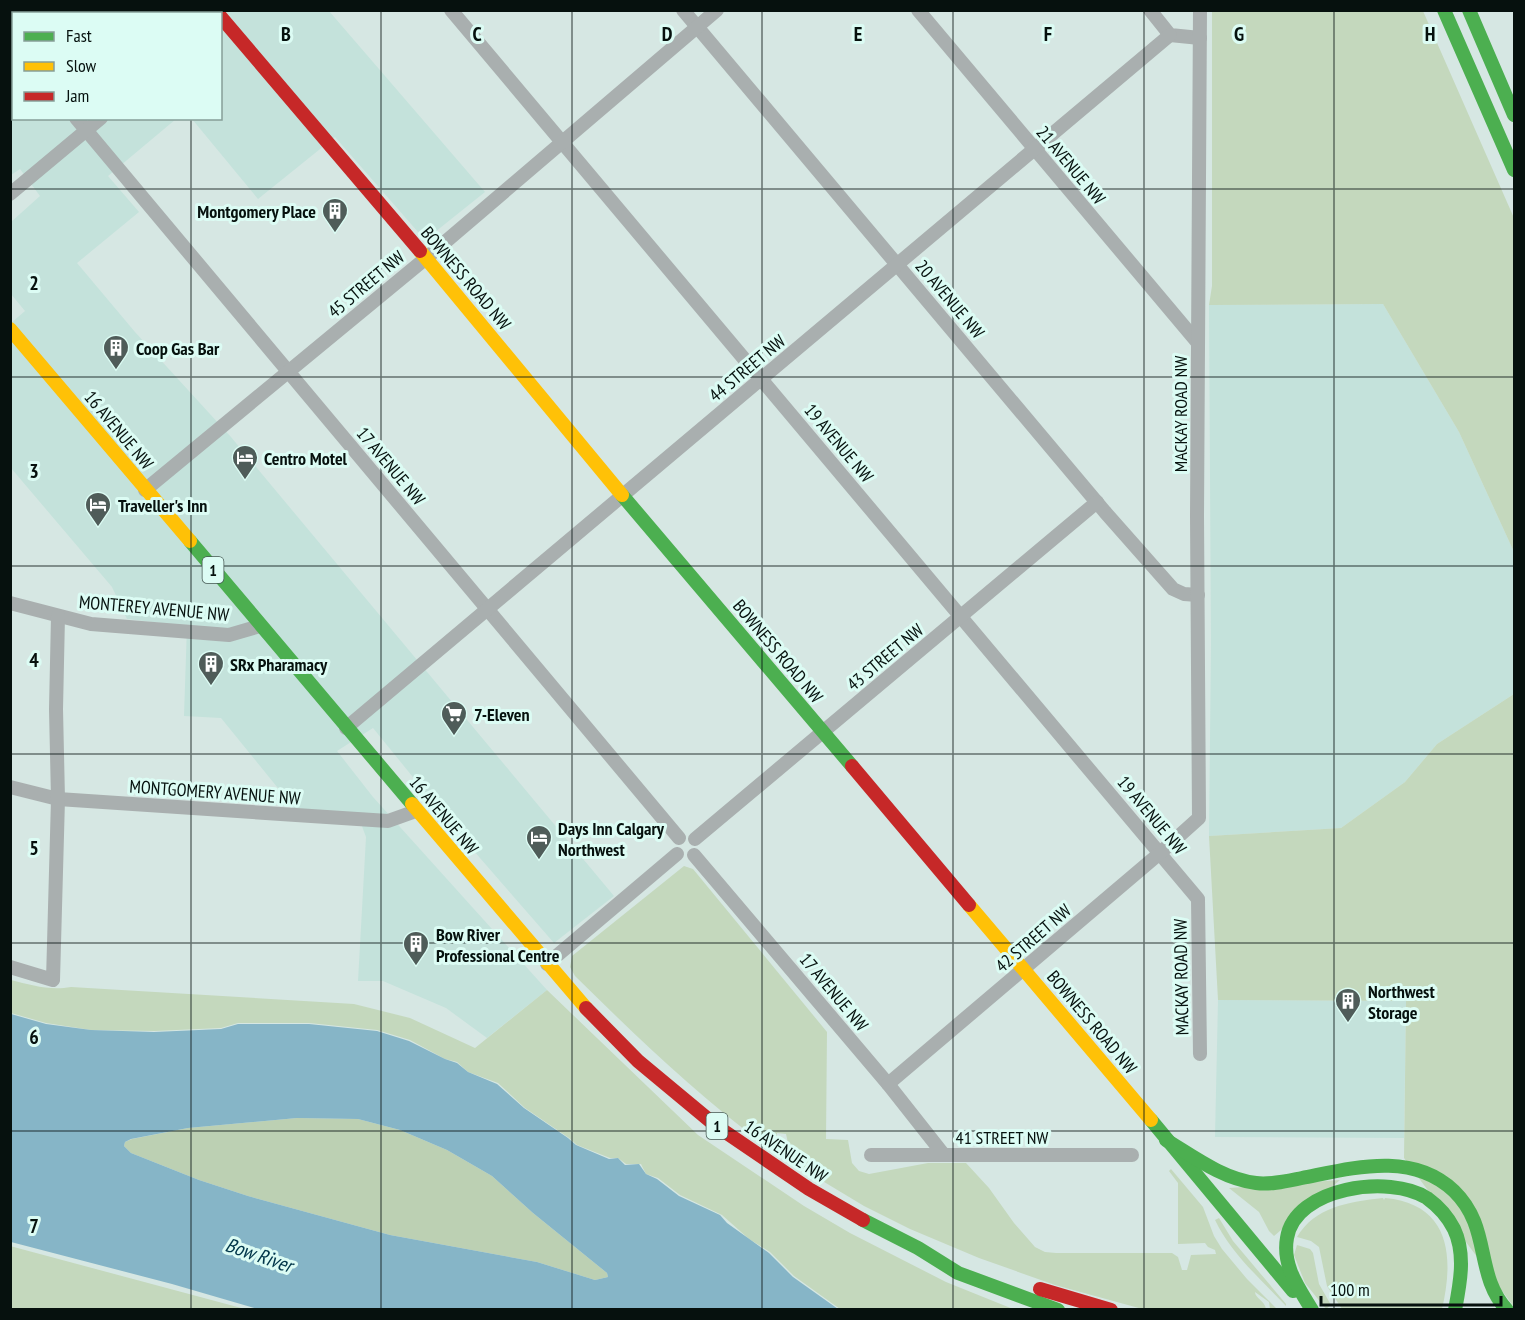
<svg xmlns="http://www.w3.org/2000/svg" width="1525" height="1320" font-family="'PT Sans Narrow',sans-serif">
<style>
.built{fill:#c4e2db}
.green{fill:#c4d8bd}
.forest{fill:#bcd0b3}
.water{fill:#86b5c7;fill-rule:evenodd}
.lines{fill:none;stroke-linecap:round;stroke-linejoin:round}
.street{stroke:#a9afaf;stroke-width:14}
.fast{stroke:#4caf50;stroke-width:14}
.slow{stroke:#ffc107;stroke-width:14}
.jam{stroke:#c62828;stroke-width:14}
.grid{fill:none;stroke:#06110e;stroke-width:1.5;stroke-opacity:0.55}
.labels{text-anchor:middle;dominant-baseline:central;stroke-width:6;stroke-linejoin:round;paint-order:stroke}
.shield{fill:#dcfcf4;stroke:#465853;stroke-width:1.5}
.shield-label{font-size:16px;font-weight:bold;fill:#06110e}
.street-label{font-size:18px;fill:#06110e;stroke:#dcfcf4}
.poi-label{font-size:18px;font-weight:bold;fill:#06110e;stroke:#dcfcf4;text-anchor:start}
.water-label{font-size:20px;font-style:italic;fill:#003549;stroke:#dcfcf4}
.grid-label{font-size:20px;text-anchor:middle;font-weight:bold;fill:#06110e;stroke:#dcfcf4;stroke-width:6;stroke-linejoin:round;paint-order:stroke}
</style>
<rect width="100%" height="100%" fill="#d6e7e3"/>
<!-- built -->
<g class="built">
<path d="M27,10L329,11L485,192L425,240L335,137L258,199L192,119L220,118V14H23Z"/>
<path d="M13,69L14,118L176,119L108,176L139,212L77,263L135,332L231,437L614,896L554,943L460,835L373,728L337,751L373,797L547,990L487,1038L446,1008L383,981H358L366,837L357,813L295,809L221,718L184,716L187,626L127,619L112,587L11,468V323L25,311L11,294V222L40,196L20,169L11,175L10,71Z"/>
<path d="M1383,304L1459,432L1514,552V694L1437,744L1405,782L1341,828L1209,836L1211,644L1209,305Z"/>
<path d="M1218,1000L1406,1001L1404,1138L1215,1137Z"/>
</g>
<!-- green -->
<g class="green">
<path d="M1212,11H1423L1514,218V552L1459,432L1383,304L1209,305L1212,286Z"/>
<path d="M1514,694V1307L1404,1158L1406,1001L1218,1000L1209,836L1341,828L1405,782L1437,744Z"/>
<path d="M684,866L693,869L827,1032L826,1139L848,1140L852,1163L859,1171L869,1174L928,1163H966L989,1188L1014,1223L1035,1247L1045,1252L1056,1253H1172L1178,1257L1182,1270H1187L1191,1255L1216,1254L1215,1250L1208,1247L1205,1243L1178,1244V1183L1169,1171L1171,1169L1203,1207L1214,1236L1222,1249L1247,1279L1277,1309H1270L1269,1302L1255,1292C1255,1298 1265,1301 1266,1309L1146,1310L1055,1285L979,1258L910,1229L864,1206L786,1159L790,1152L786,1134L777,1133V1141L773,1151C701,1099 638,1038 575,976L570,967L572,956Z"/>
<path d="M11,980C31,985 50,991 71,987L354,1004L410,1018L475,1048L547,990L698,1135L804,1206L850,1233L946,1282L1013,1309H840L794,1276L770,1252L749,1239L722,1215L680,1195L658,1178L646,1174L641,1164H626L618,1158H610L577,1145L569,1138L525,1108L498,1083L468,1072L457,1062L445,1059L410,1040L377,1030L309,1023H238L221,1028L155,1031L91,1030L46,1023L11,1013Z"/>
<path d="M1340,1180L1274,1236L1269,1231L1259,1212L1229,1188Z"/>
<path d="M1383,1198L1384,1200L1385,1198C1451,1204 1454,1258 1442,1309H1342L1327,1286L1319,1247L1311,1241L1297,1237C1315,1207 1348,1202 1383,1198Z"/>
<path d="M1219,1218L1233,1241L1286,1304V1306C1260,1278 1232,1255 1215,1220Z"/>
<path d="M1297,1245L1310,1249L1313,1253L1319,1284L1331,1305L1326,1309L1305,1283L1294,1255Z"/>
<path d="M10,1246L245,1309H11Z"/>
</g>
<!-- forest -->
<path class="forest" d="M297,1118L358,1119L400,1130L447,1150L492,1176L533,1213L607,1273L608,1277L595,1280L537,1262L390,1235L248,1196L199,1180L131,1153L124,1146L125,1142L132,1139L188,1128Z"/>
<!-- water -->
<path class="water" d="M11,1014L46,1024L91,1030L154,1032L221,1029L238,1024H309L377,1031L409,1041L445,1059L457,1063L468,1072L497,1084L524,1108L568,1138L576,1145L609,1159L618,1158L625,1165L639,1164L646,1174L657,1179L679,1196L720,1215L727,1223L769,1253L793,1277L838,1309H258L172,1284L11,1242ZM297,1118L358,1119L400,1130L447,1150L492,1176L533,1213L607,1273L608,1277L595,1280L537,1262L390,1235L248,1196L199,1180L131,1153L124,1146L125,1142L131,1139L188,1128Z"/>
<g class="lines">
<!-- street -->
<g class="street">
<path d="M451,10L1198,899L1200,1054"/>
<path d="M683,10L1105,512L1173,589L1184,594L1198,595"/>
<path d="M918,10L1198,343"/>
<path d="M1150,10L1170,35L1200,38"/>
<path d="M10,39L14,42"/>
<path d="M76,118L679,838"/>
<path d="M10,194L101,118"/>
<path d="M145,490L437,249L717,10"/>
<path d="M10,603L91,624L229,635L260,626"/>
<path d="M346,728L1170,35"/>
<path d="M10,787L58,799L296,815L388,821L416,811"/>
<path d="M695,839L1097,502"/>
<path d="M694,855L888,1084L944,1155"/>
<path d="M547,964L677,854"/>
<path d="M10,967L53,980L58,799L56,709L58,616"/>
<path d="M888,1084L1160,853L1199,818L1197,516L1200,10"/>
<path d="M871,1155H1132"/>
</g>
<!-- fast -->
<g class="fast">
<path d="M1444,10L1514,170"/>
<path d="M1469,10L1514,115"/>
<path d="M622,495L852,766"/>
<path d="M190,541L412,804"/>
<path d="M1151,1120L1293,1291"/>
<path d="M1166,1140C1194,1157 1223,1179 1256,1183C1271,1185 1287,1181 1302,1178C1353,1168 1412,1151 1454,1191C1492,1228 1474,1274 1507,1310"/>
<path d="M863,1220L918,1248L958,1273L1058,1310"/>
<path d="M1312,1310C1299,1288 1282,1266 1287,1238C1295,1187 1390,1174 1427,1198C1438,1206 1448,1217 1454,1229C1466,1254 1460,1284 1455,1310"/>
</g>
<!-- slow -->
<g class="slow">
<path d="M420,251L622,495"/>
<path d="M10,329L190,541"/>
<path d="M412,804L586,1008"/>
<path d="M969,905L1151,1120"/>
</g>
<!-- jam -->
<g class="jam">
<path d="M220,16L420,251"/>
<path d="M852,766L969,905"/>
<path d="M586,1008L638,1061L715,1125L809,1189L863,1220"/>
<path d="M1040,1289L1111,1310"/>
</g>
</g>
<!-- grid -->
<path class="grid" d="M191,10V14M381,10V1310M572,10V1310M762,10V1310M953,10V1310M1144,10V1310M1334,10V1310M191,118V1310M10,189H1514M10,377H1514M10,566H1514M10,754H1514M10,943H1514M10,1131H1514"/>
<!-- icons -->
<defs>
<symbol id="building-pin" viewBox="-11 -11 22 30"><path d="M0 17L-7.5 6A9.5 9.5 0 1 1 7.5 6Z" fill="#4f5c59" stroke="#dcfcf4"/><path d="M-4-6H4V6H1V3H-1V6H-4ZM-2.5-4.3h1.7v1.8h-1.7ZM.8-4.3h1.7v1.8H.8ZM-2.5-1h1.7V.8h-1.7ZM.8-1h1.7V.8H.8Z" fill="#fff"/></symbol>
<symbol id="hotel-pin" viewBox="-11 -11 22 30"><path d="M0 17L-7.5 6A9.5 9.5 0 1 1 7.5 6Z" fill="#4f5c59" stroke="#dcfcf4"/><path d="M-6-4.5h1.5V1H6V5H4.5V3h-9V5H-6ZM-4 0a1.8 1.8 0 1 1 3.6 0ZM.5 0V-2.5h3Q6-2.5 6 0Z" fill="#fff"/></symbol>
<symbol id="supermarket-pin" viewBox="-11 -11 22 30"><path d="M0 17L-7.5 6A9.5 9.5 0 1 1 7.5 6Z" fill="#4f5c59" stroke="#dcfcf4"/><path d="M-6-5.5h2.5l.6 2H6L4.5 2H-2.5L-4.4-4H-6ZM-1.5 3.2a1.3 1.3 0 1 0 .1 0ZM3 3.2a1.3 1.3 0 1 0 .1 0Z" fill="#fff"/></symbol>
</defs>
<g fill-rule="evenodd">
<use href="#building-pin" x="320" y="196" width="30" height="40"/>
<use href="#building-pin" x="101" y="333" width="30" height="40"/>
<use href="#hotel-pin" x="230" y="443" width="30" height="40"/>
<use href="#hotel-pin" x="83" y="490" width="30" height="40"/>
<use href="#building-pin" x="196" y="649" width="30" height="40"/>
<use href="#supermarket-pin" x="439" y="699" width="30" height="40"/>
<use href="#hotel-pin" x="524" y="823" width="30" height="40"/>
<use href="#building-pin" x="401" y="929" width="30" height="40"/>
<use href="#building-pin" x="1333" y="986" width="30" height="40"/>
</g>
<g class="labels">
<!-- shield labels -->
<g class="shield">
<rect x="202.5" y="557" width="21" height="26" rx="4.5"/>
<rect x="706.5" y="1113" width="21" height="26" rx="4.5"/>
</g>
<g class="shield-label">
<text x="213" y="570">1</text>
<text x="717" y="1126">1</text>
</g>
<!-- street labels -->
<g class="street-label">
<text transform="translate(1071 165) rotate(50)">21 AVENUE NW</text>
<text transform="translate(466 278) rotate(50)">BOWNESS ROAD NW</text>
<text transform="translate(366 284) rotate(-40)">45 STREET NW</text>
<text transform="translate(950 299) rotate(50)">20 AVENUE NW</text>
<text transform="translate(747 368) rotate(-40)">44 STREET NW</text>
<text transform="translate(1180 414) rotate(-90)">MACKAY ROAD NW</text>
<text transform="translate(119 430) rotate(50)">16 AVENUE NW</text>
<text transform="translate(839 443) rotate(50)">19 AVENUE NW</text>
<text transform="translate(391 466) rotate(50)">17 AVENUE NW</text>
<text transform="translate(154 608) rotate(5)">MONTEREY AVENUE NW</text>
<text transform="translate(778 651) rotate(50)">BOWNESS ROAD NW</text>
<text transform="translate(885 657) rotate(-40)">43 STREET NW</text>
<text transform="translate(215 792) rotate(4)">MONTGOMERY AVENUE NW</text>
<text transform="translate(444 815) rotate(50)">16 AVENUE NW</text>
<text transform="translate(1152 815) rotate(50)">19 AVENUE NW</text>
<text transform="translate(1033 938) rotate(-41)">42 STREET NW</text>
<text transform="translate(1181 977) rotate(-91)">MACKAY ROAD NW</text>
<text transform="translate(834 992) rotate(50)">17 AVENUE NW</text>
<text transform="translate(1092 1022) rotate(50)">BOWNESS ROAD NW</text>
<text x="1002" y="1137">41 STREET NW</text>
<text transform="translate(786 1151) rotate(34)">16 AVENUE NW</text>
</g>
<!-- poi labels -->
<g class="poi-label">
<text x="316" y="211" text-anchor="end">Montgomery Place</text>
<text x="136" y="348">Coop Gas Bar</text>
<text x="264" y="458">Centro Motel</text>
<text x="118" y="505">Traveller's Inn</text>
<text x="230" y="664">SRx Pharamacy</text>
<text x="474" y="714">7-Eleven</text>
<text x="558" y="828">Days Inn Calgary<tspan x="558" dy="21">Northwest</tspan></text>
<text x="436" y="934">Bow River<tspan x="436" dy="21">Professional Centre</tspan></text>
<text x="1368" y="991">Northwest<tspan x="1368" dy="21">Storage</tspan></text>
</g>
<!-- water labels -->
<g class="water-label">
<text transform="translate(259 1255) rotate(19)">Bow River</text>
</g>
</g>
<g class="grid-label">
<text x="286" y="41">B</text>
<text x="477" y="41">C</text>
<text x="667" y="41">D</text>
<text x="858" y="41">E</text>
<text x="1048" y="41">F</text>
<text x="1239" y="41">G</text>
<text x="1430" y="41">H</text>
<text x="34" y="290">2</text>
<text x="34" y="478">3</text>
<text x="34" y="667">4</text>
<text x="34" y="855">5</text>
<text x="34" y="1044">6</text>
<text x="34" y="1233">7</text>
</g>
<!-- border -->
<rect width="1525" height="1320" fill="none" stroke="#06110e" stroke-width="24"/>
<!-- legend -->
<rect x="12" y="12" width="210" height="108" fill="#dcfcf4" stroke="#869e98" stroke-width="1.5"/>
<rect x="24" y="32" width="30" height="9" fill="#4caf50" stroke="#869e98" stroke-width="1.5"/>
<text x="66" y="42" font-size="18" fill="#06110e">Fast</text>
<rect x="24" y="62" width="30" height="9" fill="#ffc107" stroke="#869e98" stroke-width="1.5"/>
<text x="66" y="72" font-size="18" fill="#06110e">Slow</text>
<rect x="24" y="92" width="30" height="9" fill="#c62828" stroke="#869e98" stroke-width="1.5"/>
<text x="66" y="102" font-size="18" fill="#06110e">Jam</text>
<!-- scale -->
<path d="M1321 1296v9h180v-9" fill="none" stroke="#06110e" stroke-width="3"/>
<text x="1330" y="1296" font-size="18" fill="#06110e" stroke="#dcfcf4" stroke-width="4.5" paint-order="stroke">100 m</text>
</svg>
